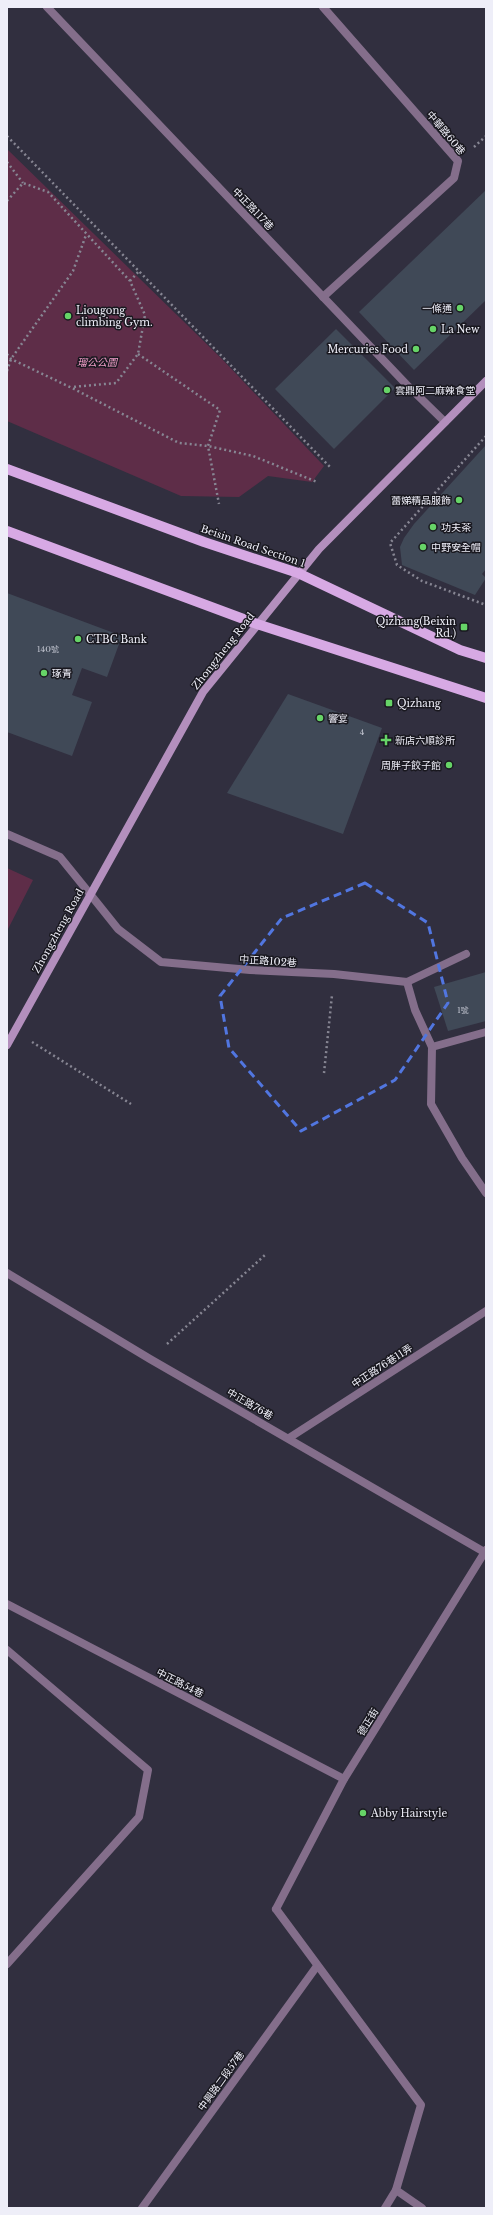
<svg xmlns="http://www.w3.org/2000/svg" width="493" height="2215" font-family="'Libre Baskerville','Noto Sans TC',serif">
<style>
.green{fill:#5e2d48}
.building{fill:#404957}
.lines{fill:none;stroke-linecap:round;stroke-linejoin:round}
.path{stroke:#878693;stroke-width:2.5;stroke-dasharray:2 3;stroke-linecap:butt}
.lane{stroke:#846e8b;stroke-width:8}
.street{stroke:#846e8b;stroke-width:8}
.secondary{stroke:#b38fbd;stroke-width:8}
.primary{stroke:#d7a9e4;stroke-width:10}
.marked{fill:none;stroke:#5176e0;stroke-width:3;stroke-dasharray:8 5;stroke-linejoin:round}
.poi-dot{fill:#66d467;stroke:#19181f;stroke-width:1.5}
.labels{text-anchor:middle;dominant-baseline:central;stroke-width:3;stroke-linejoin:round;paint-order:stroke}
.number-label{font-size:8px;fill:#c2c5d0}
.street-label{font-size:10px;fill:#eeeef8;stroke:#19181f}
.poi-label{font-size:10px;fill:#eeeef8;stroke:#19181f;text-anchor:start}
.park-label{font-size:10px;font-style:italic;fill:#f49fcb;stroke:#19181f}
</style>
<rect width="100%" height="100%" fill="#312f3f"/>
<!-- green -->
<g class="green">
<path d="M7,149L222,359L324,466L312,482L268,476L239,497L181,496L7,421Z"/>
<path d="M7,868L33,880L7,931Z"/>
</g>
<!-- building -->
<g class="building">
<path d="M486,190V300L414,370L359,312Z"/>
<path d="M336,329L395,388L334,449L275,389Z"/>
<path d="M486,445V569L482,574L486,578L475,595L402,565L400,547L404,538L414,524Z"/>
<path d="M7,593L122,636L107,677L82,668L72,695L92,702L72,756L7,732Z"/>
<path d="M288,694L382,728L343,834L227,793Z"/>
<path d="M486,972V1021L448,1031L434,987Z"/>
</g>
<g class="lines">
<!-- path -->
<g class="path">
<path d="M7,136L331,468"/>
<path d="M474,147L486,136"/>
<path d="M7,162L23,183"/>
<path d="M7,201L23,183L48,192L130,281L145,315L138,354L116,383L72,387"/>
<path d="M130,281L139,271"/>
<path d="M7,354L11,359L72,388L179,443L208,446L253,456L317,482"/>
<path d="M138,354L220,410L208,446L219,504"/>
<path d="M7,371L11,359L73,271L86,235"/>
<path d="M486,436L390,543L397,565L422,581L486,605"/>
<path d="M32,1042L131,1104"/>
<path d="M324,1073L332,995"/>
<path d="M167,1344L265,1255"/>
</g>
<!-- lane -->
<g class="lane">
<path d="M47,7L406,384L445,422"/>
<path d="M323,7L458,161L454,178L323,297"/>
<path d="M90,894L118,929L161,962L250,970L334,974L407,982L466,954"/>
<path d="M407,982L415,1010L432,1047L431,1104L462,1158L486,1193"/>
<path d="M432,1047L486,1032"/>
<path d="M7,1273L150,1359L486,1553"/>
<path d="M289,1438L486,1311"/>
<path d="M7,1604L344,1779"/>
<path d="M7,1650L148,1770L139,1817L7,1964"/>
<path d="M276,1909L421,2105L396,2190L422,2208"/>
<path d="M142,2208L317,1966"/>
<path d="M385,2208L396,2190"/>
</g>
<!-- street -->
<g class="street">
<path d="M7,834L60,857L90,894"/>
<path d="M276,1909L344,1779L486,1550"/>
</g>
<!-- secondary -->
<path class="secondary" d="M7,1045L203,692L319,549L486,381"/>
<!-- primary -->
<g class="primary">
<path d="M7,469L204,542L298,573L460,650L486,658"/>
<path d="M7,531L257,624L486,698"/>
</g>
</g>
<!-- marked area -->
<path class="marked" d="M365,883L428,923L448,1003L395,1080L301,1131L229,1048L220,996L282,918Z"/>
<!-- markers -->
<g class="poi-dot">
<circle cx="460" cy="308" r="4"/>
<circle cx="68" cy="316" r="4"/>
<circle cx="433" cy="329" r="4"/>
<circle cx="416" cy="349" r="4"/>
<circle cx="387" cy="390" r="4"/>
<circle cx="459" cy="500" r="4"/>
<circle cx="433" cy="527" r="4"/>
<circle cx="423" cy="547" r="4"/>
<rect x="460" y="623" width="8" height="8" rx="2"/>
<circle cx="78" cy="639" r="4"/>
<circle cx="44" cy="673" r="4"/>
<rect x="385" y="699" width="8" height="8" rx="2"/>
<circle cx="320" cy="718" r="4"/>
<path d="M384 734h4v4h4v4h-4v4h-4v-4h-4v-4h4z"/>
<circle cx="449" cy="765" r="4"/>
<circle cx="363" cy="1813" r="4"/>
</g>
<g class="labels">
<!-- number labels -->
<g class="number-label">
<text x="48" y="649">140號</text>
<text x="362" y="732">4</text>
<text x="463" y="1010">1號</text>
</g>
<!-- street labels -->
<g class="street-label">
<text transform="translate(446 133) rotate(50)">中華路60巷</text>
<text transform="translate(253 209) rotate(46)">中正路117巷</text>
<text transform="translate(253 546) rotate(19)">Beisin Road Section 1</text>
<text transform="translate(223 651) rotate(-52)">Zhongzheng Road</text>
<text transform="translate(58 931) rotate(-61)">Zhongzheng Road</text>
<text transform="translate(268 961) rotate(4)">中正路102巷</text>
<text transform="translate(382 1366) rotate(-33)">中正路76巷11弄</text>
<text transform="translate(250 1404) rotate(30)">中正路76巷</text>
<text transform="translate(180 1683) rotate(27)">中正路54巷</text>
<text transform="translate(368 1722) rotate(-58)">德正街</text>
<text transform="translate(221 2081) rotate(-54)">中興路二段57巷</text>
</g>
<!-- poi labels -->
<g class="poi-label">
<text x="452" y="308" text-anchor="end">一條通</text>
<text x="76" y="310">Liougong<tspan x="76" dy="12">climbing Gym.</tspan></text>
<text x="441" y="329">La New</text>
<text x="408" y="349" text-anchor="end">Mercuries Food</text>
<text x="395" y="390">雲鼎阿二麻辣食堂</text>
<text x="451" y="500" text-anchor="end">蕾娣精品服飾</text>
<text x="441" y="527">功夫茶</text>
<text x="431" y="547">中野安全帽</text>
<text x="456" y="621" text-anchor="end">Qizhang(Beixin<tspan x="456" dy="12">Rd.)</tspan></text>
<text x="86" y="639">CTBC Bank</text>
<text x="52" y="673">琢青</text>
<text x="397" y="703">Qizhang</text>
<text x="328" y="718">響宴</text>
<text x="395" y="740">新店六順診所</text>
<text x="441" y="765" text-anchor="end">周胖子餃子館</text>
<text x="371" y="1813">Abby Hairstyle</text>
</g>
<!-- park labels -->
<g class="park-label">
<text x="97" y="362">瑠公公園</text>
</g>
</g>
<!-- border -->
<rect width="493" height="2215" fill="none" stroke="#eeeef8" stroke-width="16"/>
</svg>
